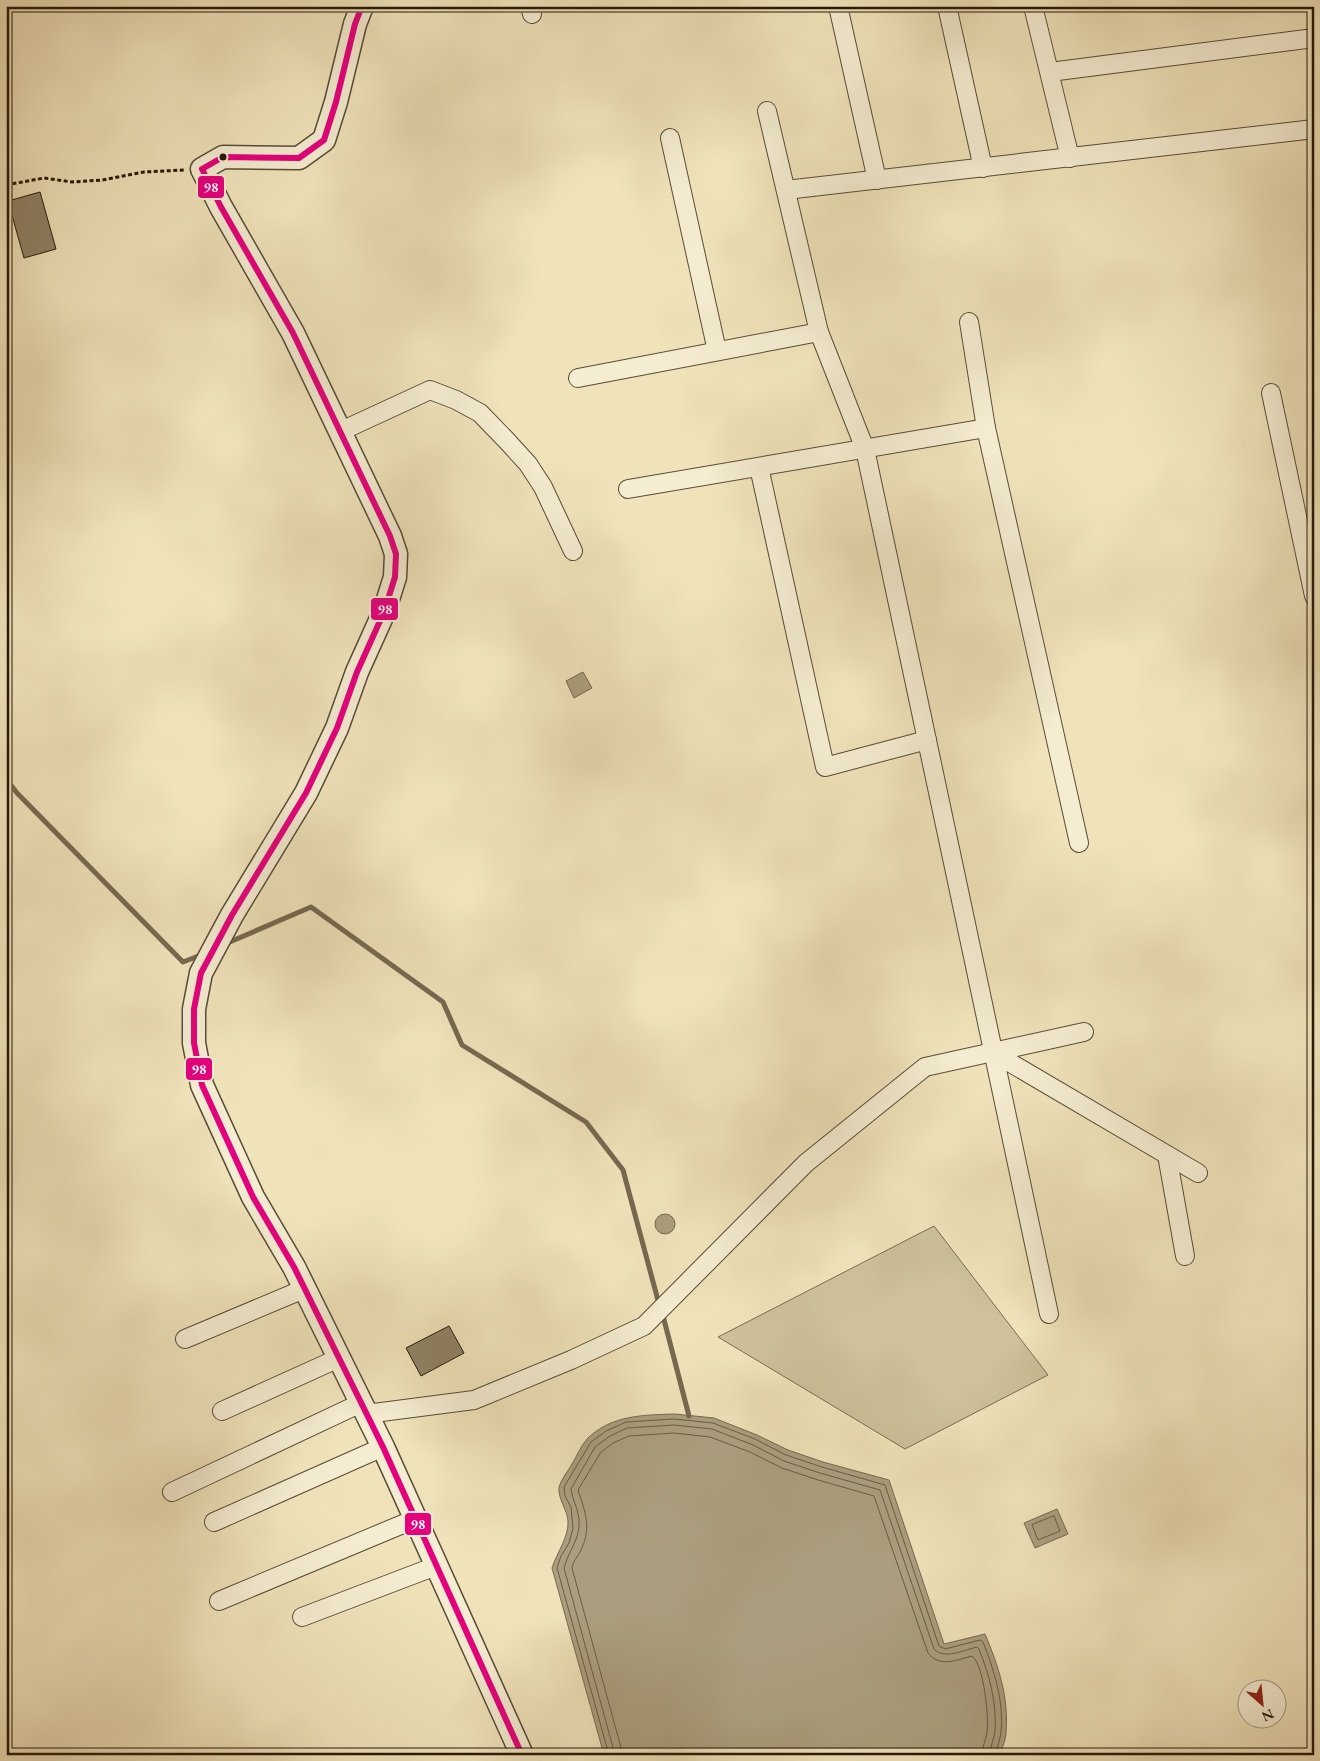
<svg xmlns="http://www.w3.org/2000/svg" width="1320" height="1761" font-family="'EB Garamond',serif">
<style>
.green{fill:#cec19c;stroke:#7a6d53}
.water{fill:#ab9e7e;stroke:#766950}
.lines{fill:none;stroke-linecap:round;stroke-linejoin:round}
.shore{stroke:#685c44;stroke-width:1}
.stream{stroke:#766950;stroke-width:5}
.building{fill:#8f8266;stroke:#26190a}
.minor-casing{stroke:#584c36;stroke-width:20}
.tertiary-casing{stroke:#584c36;stroke-width:25}
.path{stroke:#26190a;stroke-width:3;stroke-dasharray:4 2.5;stroke-linecap:butt}
.minor{stroke:#f5edd2;stroke-width:18}
.tertiary{stroke:#f5edd2;stroke-width:22}
.bus-1-casing{stroke:#f5edd2;stroke-width:10}
.bus-1{stroke:#e5007d;stroke-width:6}
.bus-dot{fill:#26190a;stroke:#f5edd2;stroke-width:2}
.line-badge{stroke:#f5edd2;stroke-width:2}
.badge-label{font-size:14px;text-anchor:middle;font-weight:bold;fill:#fff}
</style>
<rect width="100%" height="100%" fill="#f0e3ba"/>
<filter id="stains"><feTurbulence type="fractalNoise" baseFrequency=".004" numOctaves="4"/><feColorMatrix values="0 0 0 0 .2 0 0 0 0 .09 0 0 0 0 .02 0 0 0 .5 -.17"/></filter>
<radialGradient id="worn" r=".72"><stop offset=".6" stop-color="#630" stop-opacity="0"/><stop offset="1" stop-color="#630" stop-opacity=".3"/></radialGradient>
<!-- green -->
<path class="green" d="M934,1226L1048,1375L905,1449L718,1337Z"/>
<!-- water -->
<g class="water">
<path d="M583,672L592,688L574,698L566,681Z"/>
<circle cx="665" cy="1224" r="10"/>
<path d="M675,1414L714,1418L757,1435L788,1450L823,1462L889,1480L944,1644L985,1634C998,1665 1009,1697 1006,1732C1006,1740 1002,1747 1000,1755H604L552,1568C557,1552 569,1537 568,1521C567,1509 558,1499 559,1488C560,1481 568,1471 572,1464C577,1456 581,1445 588,1438C612,1415 643,1415 675,1414Z"/>
<path d="M1057,1509L1068,1534L1035,1548L1024,1523Z"/>
</g>
<g class="lines">
<!-- shore -->
<g class="shore">
<path d="M1054,1516L1060,1531L1038,1540L1032,1525Z"/>
<path d="M609,1755L557,1568L561,1556L569,1543L573,1528L571,1507L565,1496L564,1487L591,1442L606,1431L626,1422L674,1419L713,1423L755,1439L786,1455L822,1467L885,1485L939,1646L945,1649L980,1640L983,1642C994,1670 1004,1701 1001,1732C1000,1740 997,1747 996,1755"/>
<path d="M615,1755L564,1568C568,1551 581,1539 579,1519C578,1508 572,1499 571,1489L595,1447L610,1436L627,1428L674,1425L712,1429L753,1445L784,1461L820,1473L880,1490L934,1649C944,1660 964,1650 977,1647L979,1649C989,1674 997,1703 995,1731C994,1739 990,1747 990,1755"/>
<path d="M623,1755L572,1568C573,1561 578,1556 581,1550C592,1527 585,1512 578,1490L601,1452L613,1443L629,1436L674,1433L710,1437L750,1452L782,1468L818,1480L874,1496L928,1653C940,1668 956,1660 972,1656C984,1665 989,1717 987,1732C986,1740 982,1747 982,1755"/>
</g>
<!-- stream -->
<g class="stream">
<path d="M6,779L17,793L183,962L201,955"/>
<path d="M225,944L311,907L443,1002L462,1045L586,1122L623,1170L659,1304"/>
<path d="M662,1312L689,1416"/>
</g>
</g>
<!-- building -->
<g class="building">
<path d="M40,192L56,249L24,258L8,201Z"/>
<path d="M449,1326L464,1353L421,1376L406,1348Z"/>
</g>
<g class="lines">
<defs>
<g id="minor">
<path d="M530,6L532,14"/>
<path d="M838,6L877,180"/>
<path d="M947,6L983,168"/>
<path d="M1033,6L1070,158"/>
<path d="M1050,72L1314,38"/>
<path d="M767,111L819,332L865,449L1049,1314"/>
<path d="M670,138L717,351"/>
<path d="M786,190L1314,129"/>
<path d="M969,322L986,428L1079,843"/>
<path d="M578,378L819,332"/>
<path d="M1271,393L1314,596"/>
<path d="M339,432L430,390L456,400L480,413L508,442L528,464L543,487L573,551"/>
<path d="M759,467L825,767L927,740"/>
<path d="M628,489L986,428"/>
<path d="M992,1052L1198,1173"/>
<path d="M1167,1155L1185,1256"/>
<path d="M185,1339L304,1289"/>
<path d="M222,1411L339,1358"/>
<path d="M366,1414L474,1400L571,1360L644,1326L806,1163L925,1067L1084,1032"/>
<path d="M172,1492L361,1403"/>
<path d="M214,1522L383,1447"/>
<path d="M219,1601L415,1519"/>
<path d="M302,1617L436,1566"/>
</g>
<path id="tertiary" d="M362,6L355,24L336,102L324,140L299,158L223,157L202,169L221,207L293,333L390,536L396,554L395,577L384,612L357,672L337,728L306,793L232,915L201,973L194,1009V1043L202,1085L253,1197L294,1267L383,1447L522,1755"/>
</defs>
<!-- minor casing -->
<use href="#minor" class="minor-casing"/>
<!-- tertiary casing -->
<use href="#tertiary" class="tertiary-casing"/>
<!-- path -->
<path class="path" d="M6,185L44,178L72,182L102,180L144,172L184,170"/>
<!-- minor -->
<use href="#minor" class="minor"/>
<!-- tertiary -->
<use href="#tertiary" class="tertiary"/>
<defs>
<path id="bus-1" d="M362,6L355,24L336,102L324,140L299,158L223,157L202,169L221,207L293,333L390,536L396,554L395,577L384,612L357,672L337,728L306,793L232,915L201,973L194,1009V1043L202,1085L253,1197L294,1267L383,1447L522,1755"/>
</defs>
<!-- bus-1 casing -->
<use href="#bus-1" class="bus-1-casing"/>
<!-- bus-1 -->
<use href="#bus-1" class="bus-1"/>
</g>
<!-- markers -->
<circle class="bus-dot" cx="223" cy="157" r="4.5"/>
<g class="line-badge">
<rect x="197" y="175" width="28" height="24" rx="5" fill="#e5007d"/>
<rect x="370" y="597" width="29" height="24" rx="5" fill="#e5007d"/>
<rect x="185" y="1057" width="28" height="24" rx="5" fill="#e5007d"/>
<rect x="404" y="1512" width="28" height="24" rx="5" fill="#e5007d"/>
</g>
<g class="badge-label">
<text x="211" y="192">98</text>
<text x="385" y="614">98</text>
<text x="199" y="1074">98</text>
<text x="418" y="1529">98</text>
</g>
<!-- margin -->
<rect width="1320" height="1761" fill="none" stroke="#f0e3ba" stroke-width="25"/>
<rect x="8" y="8" width="1305" height="1746" fill="none" stroke="#26190a" stroke-width="2.5"/>
<rect x="12" y="12" width="1295" height="1736" fill="none" stroke="#26190a"/>
<!-- north arrow -->
<g transform="translate(1262 1704) rotate(153)"><circle r="24" fill="#f5edd2" stroke="#a29882"/>
<path d="M0-4L9 19L0 12L-9 19Z" fill="#8f2418"/>
<text y="-8" font-size="14" font-weight="bold" text-anchor="middle" fill="#26190a">N</text>
</g>
<rect width="100%" height="100%" filter="url(#stains)"/>
<rect width="100%" height="100%" fill="url(#worn)"/>
</svg>
